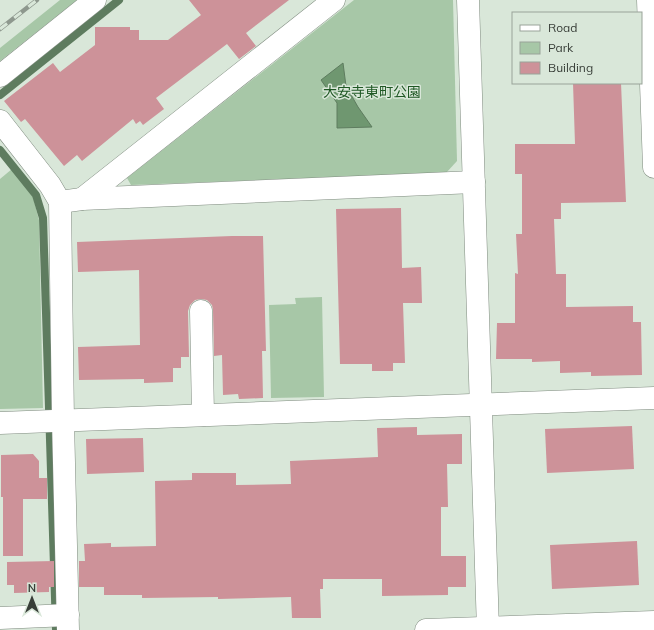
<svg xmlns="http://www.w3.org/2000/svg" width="654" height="630" font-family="Mulish,'Noto Sans JP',sans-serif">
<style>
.green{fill:#a7c7a7}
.water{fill:#6f9770;stroke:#5e7c5f}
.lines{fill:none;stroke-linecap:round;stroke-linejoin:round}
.stream{stroke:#5e7c5f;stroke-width:8}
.building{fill:#cd9299}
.minor-casing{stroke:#7f8b7f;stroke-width:23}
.minor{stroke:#fff;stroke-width:22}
.rail-casing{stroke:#8e988e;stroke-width:4.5}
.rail{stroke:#d9e7d9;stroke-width:3;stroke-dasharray:9;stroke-linecap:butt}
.labels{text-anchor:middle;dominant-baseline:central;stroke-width:3;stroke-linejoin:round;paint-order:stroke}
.park-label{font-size:14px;fill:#1f5824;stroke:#d9e7d9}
</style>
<rect width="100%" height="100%" fill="#d9e7d9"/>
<!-- green -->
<g class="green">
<path d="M60,0H77L0,61V48Z"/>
<path d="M354,0H453L457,161L446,173L131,185L127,178Z"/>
<path d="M12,169L33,197L39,220L43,408L0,409V179Z"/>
<path d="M322,297L324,397L271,398L269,305L296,304L295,298Z"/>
</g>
<!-- water -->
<path class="water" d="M343,63L346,86L358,107L372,127L337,128V103L321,80Z"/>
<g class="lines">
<!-- stream -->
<g class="stream">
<path d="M0,95L119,0"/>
<path d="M0,150L36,195L43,218L56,630"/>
</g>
</g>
<!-- building -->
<g class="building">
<path d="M189,0H289L246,33L256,46L239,59L227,44L156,98L164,109L143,125L140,121L136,124L133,119L82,161L77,155L64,166L25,119L21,122L4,101L53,63L60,72L95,45V27H130V30H139V40H168L201,15Z"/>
<path d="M573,83H621L626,202L561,203V219H554L556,274H566V307L633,306V322H641L642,375L591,376V372L560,373V361L532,362V359H496L497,323H515V273L518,274L516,234H522V174H515V144H575Z"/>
<path d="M401,208L402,268L421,267L422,303H403L405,363H393V371H372V364H340L336,209Z"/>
<path d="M232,236H263L266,351H262L263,398L239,399L238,394L223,395L222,355L214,356L213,310L212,305L207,300L201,299L195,300L190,305L188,311L189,357H181V368H173V382L144,383V379L79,380L78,347L140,345L139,270L78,272L77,242Z"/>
<path d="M632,426L634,469L547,473L545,429Z"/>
<path d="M417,427V435L462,434V464H447L448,507H441V556H466V587H448V595L382,596V579H323V589H320L321,618H292L291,597L218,599V597L142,598V595H104V587H79V561H85L84,544L111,543V547L156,546L155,481L192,480V473H236V485L291,484L290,461L378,457L377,428Z"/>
<path d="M143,438L144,472L87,474L86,439Z"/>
<path d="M33,454L39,461V478H47V499H23V556H3V497H1V455Z"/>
<path d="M637,541L639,585L552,589L550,545Z"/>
<path d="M54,561V587H49V592L14,593V585H7V562Z"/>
</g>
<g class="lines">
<defs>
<g id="minor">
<path d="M468,0L488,630"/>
<path d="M648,0L654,167"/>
<path d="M0,76L95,0"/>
<path d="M0,121L50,185L60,202L63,421L68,630"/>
<path d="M82,199L334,0"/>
<path d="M60,202L82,199L474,182"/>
<path d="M201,311L203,415"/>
<path d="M0,423L654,398"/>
<path d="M0,618L68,615"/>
<path d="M426,630L654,622"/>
</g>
</defs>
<!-- minor casing -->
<use href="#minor" class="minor-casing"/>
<!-- minor -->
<use href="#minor" class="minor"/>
<defs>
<path id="rail" d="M0,29L37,0"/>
</defs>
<!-- rail casing -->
<use href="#rail" class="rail-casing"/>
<!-- rail -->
<use href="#rail" class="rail"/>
</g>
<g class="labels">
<!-- park labels -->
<g class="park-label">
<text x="372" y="92">大安寺東町公園</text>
</g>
</g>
<!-- legend -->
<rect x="512" y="12" width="130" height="72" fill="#d9e7d9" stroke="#99a399"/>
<rect x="520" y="25" width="20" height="6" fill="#ffffff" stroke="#99a399"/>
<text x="548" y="32" font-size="12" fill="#383e38">Road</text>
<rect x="520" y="42" width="20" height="12" fill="#a7c7a7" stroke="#99a399"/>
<text x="548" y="52" font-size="12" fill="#383e38">Park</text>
<rect x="520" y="62" width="20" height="12" fill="#cd9299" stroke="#99a399"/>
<text x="548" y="72" font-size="12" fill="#383e38">Building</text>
<!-- north arrow -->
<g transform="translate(32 598)" stroke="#d9e7d9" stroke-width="3" paint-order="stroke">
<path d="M0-3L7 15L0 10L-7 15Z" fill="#383e38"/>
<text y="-6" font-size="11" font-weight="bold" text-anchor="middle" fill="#383e38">N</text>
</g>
</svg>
